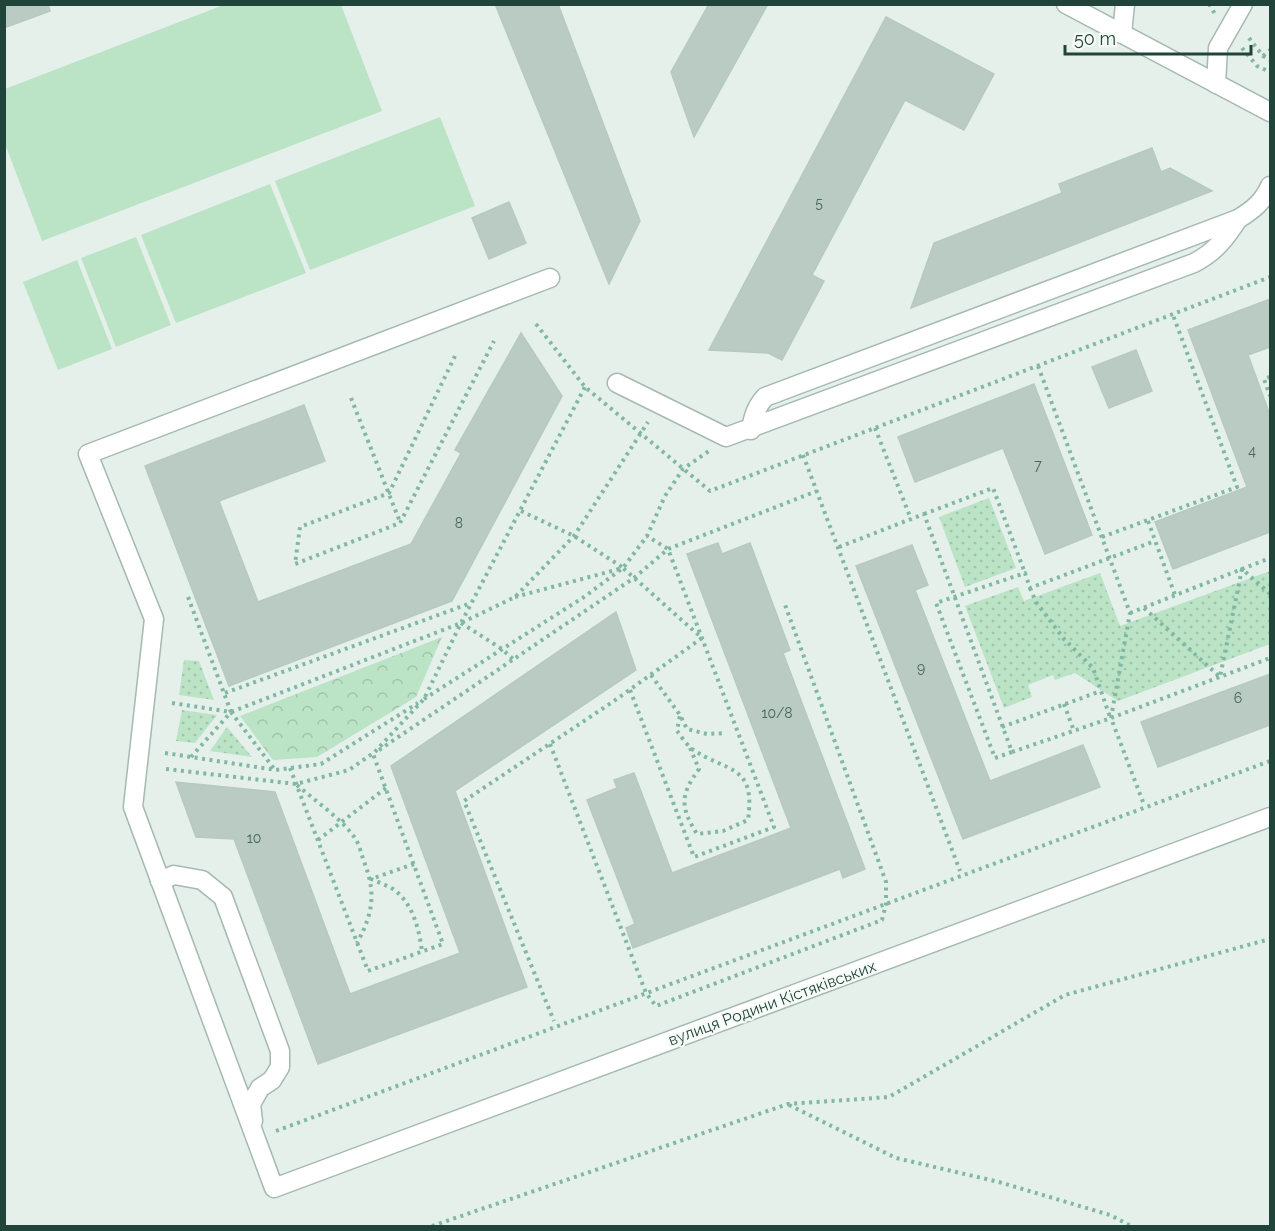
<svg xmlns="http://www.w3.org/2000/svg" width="1275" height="1231" font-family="Raleway,sans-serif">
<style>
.grass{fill:url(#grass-dots)}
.park{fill:url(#park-crowns)}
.garden{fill:#bbe3c5}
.building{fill:#b9cbc3;stroke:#b6cac1;stroke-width:1.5}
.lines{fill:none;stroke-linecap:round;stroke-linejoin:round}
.minor-casing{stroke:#a6b9b2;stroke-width:21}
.path{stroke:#81b7a5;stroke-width:4;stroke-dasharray:3 4.5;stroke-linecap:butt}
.minor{stroke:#fff;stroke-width:18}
.labels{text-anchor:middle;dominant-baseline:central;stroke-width:4.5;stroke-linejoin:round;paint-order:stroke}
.number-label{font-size:14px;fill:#47665c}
.street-label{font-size:16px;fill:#21443a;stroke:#f6fbf8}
</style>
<defs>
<pattern id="grass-dots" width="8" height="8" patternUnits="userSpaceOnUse" patternTransform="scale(1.5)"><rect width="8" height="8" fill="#bbe3c5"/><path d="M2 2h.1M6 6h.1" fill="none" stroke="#a0c4aa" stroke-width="1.8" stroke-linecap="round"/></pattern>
<pattern id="park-crowns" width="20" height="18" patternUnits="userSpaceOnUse" patternTransform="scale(1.5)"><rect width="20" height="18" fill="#bbe3c5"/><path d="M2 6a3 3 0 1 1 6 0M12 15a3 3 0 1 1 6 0" fill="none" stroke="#a0c4aa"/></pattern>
</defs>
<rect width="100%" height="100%" fill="#e5f0ea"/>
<!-- grass -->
<g class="grass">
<path d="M989,498L1016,568L965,587L939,517Z"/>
<path d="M1270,571V644L1118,701L1075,673L1055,680L1053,675L1028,685L1032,697L1004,708L965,606L1018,587L1024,601L1100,573L1120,626Z"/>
<path d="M184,660L199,661L214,700L179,695Z"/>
<path d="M182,710L217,715L195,743L176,741Z"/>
<path d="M227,727L252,757L210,751Z"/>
</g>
<!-- park -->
<path class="park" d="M442,637L416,697L317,757L273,760L240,716Z"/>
<!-- garden -->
<g class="garden">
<path d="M226,4L341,5L382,111L42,241L5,144V89Z"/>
<path d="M440,117L475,206L310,270L275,181Z"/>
<path d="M270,184L306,273L176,323L141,235Z"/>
<path d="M136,237L171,325L116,347L81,258Z"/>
<path d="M77,260L112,349L58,370L23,282Z"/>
</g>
<!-- building -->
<g class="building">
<path d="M4,4H48L50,11L4,28Z"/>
<path d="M495,4H558L640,221L609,284Z"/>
<path d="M709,4H768L694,137L671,72Z"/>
<path d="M886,17L994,74L964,130L905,100L812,275L824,281L782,360L768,353L709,350Z"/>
<path d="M1152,148L1161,172L1170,168L1212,191L911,308L934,243L1062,193L1059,184Z"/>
<path d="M509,202L526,243L489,259L472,218Z"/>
<path d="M1270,299V347L1248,355L1270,415V532L1173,569L1155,522L1247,487L1188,330Z"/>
<path d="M521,333L562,396L452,601L229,686L145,466L304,405L325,461L219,501L258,602L411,544L461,453L455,450Z"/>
<path d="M1136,350L1152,391L1109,408L1092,367Z"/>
<path d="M1034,384L1092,535L1045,554L1003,448L915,482L898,437Z"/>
<path d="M718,543L722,554L750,543L790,650L783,653L865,869L843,878L840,869L633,948L626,928L635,924L587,800L617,788L614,780L634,773L672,873L791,828L687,554Z"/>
<path d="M912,545L928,585L915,590L990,781L1083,745L1100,787L963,839L856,566Z"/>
<path d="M616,612L636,670L455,791L527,987L318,1064L234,839L196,837L176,782L275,792L350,994L460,953L391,766Z"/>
<path d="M1270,674V725L1158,767L1141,722Z"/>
</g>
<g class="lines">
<defs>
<g id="minor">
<path d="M1066,4L1270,112"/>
<path d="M1122,34L1125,4"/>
<path d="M1216,84L1218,48L1243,4"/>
<path d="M550,278L88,454L154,619L133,807L274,1188L1270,817"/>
<path d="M617,383L726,437L1194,263C1215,252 1225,239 1238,219"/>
<path d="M751,430C753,417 756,407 765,397L1238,219C1253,210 1263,202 1270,186"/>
<path d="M160,881L174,875L202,880L223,897L280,1051V1067L272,1080L260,1088L251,1104L253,1121"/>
</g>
</defs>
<!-- minor casing -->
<use href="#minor" class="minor-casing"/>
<!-- path -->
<g class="path">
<path d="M1209,4L1215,14"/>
<path d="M1249,38L1263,56L1270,60"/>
<path d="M1242,48L1257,66L1270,72"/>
<path d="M1263,56L1270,50"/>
<path d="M536,324L585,387L710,491L1270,277"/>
<path d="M455,356L389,493L300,527L295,564L400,523L494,341"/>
<path d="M1038,366L1130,613L1111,718"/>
<path d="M1270,377L1264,379L1270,396"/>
<path d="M351,398L400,522"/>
<path d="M875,428L911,519"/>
<path d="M803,455L960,871"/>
<path d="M521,511L574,536L622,567"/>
<path d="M924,514L993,488L1025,573"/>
<path d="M1148,521L1175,595"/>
<path d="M1102,537L1237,487L1173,315"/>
<path d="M839,547L924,514L1012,752L1111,718"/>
<path d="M1030,588L1036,602L1064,639L1093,668L1110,717"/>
<path d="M188,597L231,712"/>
<path d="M515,597L623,568L702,638L614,701L464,801L554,1021"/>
<path d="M1144,608L1220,677L1242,569L1270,594"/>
<path d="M1130,613L1270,558"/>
<path d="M461,623L502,649L513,659"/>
<path d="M651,675L680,715"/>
<path d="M630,690L694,857L774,827L668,549L647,536"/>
<path d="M225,693L471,603"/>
<path d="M424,699L584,597L623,568L647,536L665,496L683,469L709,451"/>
<path d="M172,703L231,712L461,623L515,597L574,536L648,422"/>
<path d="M1064,704L1074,731"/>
<path d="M1002,727L1101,691"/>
<path d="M550,744L646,993L656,1006L882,920L886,904V882L784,602"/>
<path d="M690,748L699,769C680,795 680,807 697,834L723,831L748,820C756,763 727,773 692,749C686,744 681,736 677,731L680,715L687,729L707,734L726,733"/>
<path d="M379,750L634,578L668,549L817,491"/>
<path d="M1012,752L995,758L936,603L1025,573L1030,588L1155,541"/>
<path d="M165,753L276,770L321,764L418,703"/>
<path d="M191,757L231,712L275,770"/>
<path d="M290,768L368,971L443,944L373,754L424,699L461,623L585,387"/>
<path d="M166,769L296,784L349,770L372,754"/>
<path d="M297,785C314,800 342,819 355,838C359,844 361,852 363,859C376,891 374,912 357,943"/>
<path d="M1143,802L1111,718L1270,658"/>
<path d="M318,840L386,788"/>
<path d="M414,864L371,879C378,882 386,885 393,889C413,903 419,929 422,951"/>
<path d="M789,1105L896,1158L999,1182L1110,1215L1131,1226"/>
<path d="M276,1131L1270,761"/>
<path d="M432,1226L788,1104L889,1097L1065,995L1270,939"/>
</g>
<!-- minor -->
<use href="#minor" class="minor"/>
</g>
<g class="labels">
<!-- number labels -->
<g class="number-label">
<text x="819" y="203">5</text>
<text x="1252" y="451">4</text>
<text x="1038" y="465">7</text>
<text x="459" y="523">8</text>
<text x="921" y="668">9</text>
<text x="1238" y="698">6</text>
<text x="777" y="713">10/8</text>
<text x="254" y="838">10</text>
</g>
<!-- street labels -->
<g class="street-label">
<text transform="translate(772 1003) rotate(-20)">вулиця Родини Кістяківських</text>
</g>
</g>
<!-- border -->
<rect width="1275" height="1231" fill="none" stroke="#21443a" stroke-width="12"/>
<!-- scale -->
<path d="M1065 45v9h186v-9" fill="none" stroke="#21443a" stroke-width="3"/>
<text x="1074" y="45" font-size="18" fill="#21443a" stroke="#f6fbf8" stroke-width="4.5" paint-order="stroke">50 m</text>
</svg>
